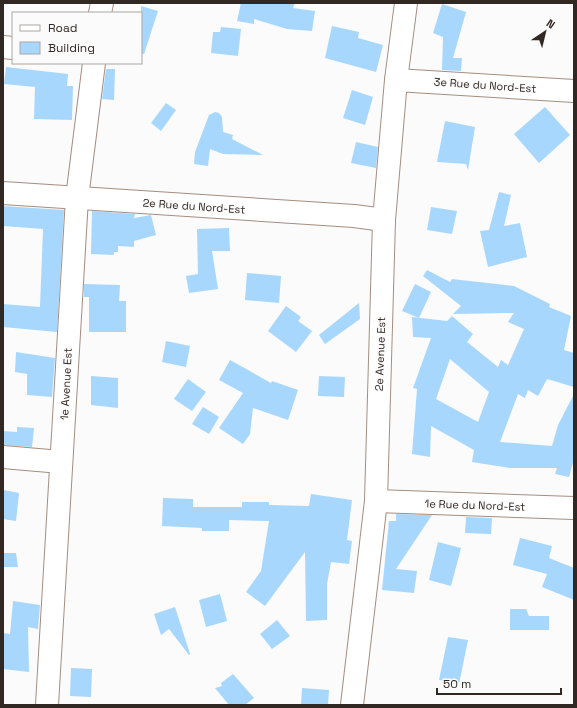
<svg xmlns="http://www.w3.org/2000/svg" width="577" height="708" font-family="'Space Grotesk',sans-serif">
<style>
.building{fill:#a7d7fc;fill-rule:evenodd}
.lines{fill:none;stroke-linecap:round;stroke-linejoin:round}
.minor-casing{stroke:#a48d81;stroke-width:24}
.minor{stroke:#fff;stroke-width:22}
.labels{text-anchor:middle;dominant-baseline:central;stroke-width:3;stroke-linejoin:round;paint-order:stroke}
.street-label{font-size:11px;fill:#322823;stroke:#fbfbfb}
</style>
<rect width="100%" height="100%" fill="#fbfbfb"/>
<!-- building -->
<g class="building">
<path d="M241,3H295L293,8L315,11L312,31L287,29L254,19V24L237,21Z"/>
<path d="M442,4L466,12L453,58H462L461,71L442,70L443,37L433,33Z"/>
<path d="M141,6L158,11L144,54H141Z"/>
<path d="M332,26L359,32L358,38L383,45L376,72L325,58Z"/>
<path d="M221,27L241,29L238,56L211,53L213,32H220Z"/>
<path d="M6,67L68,74L67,86H73L72,120L34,119L35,87L4,84Z"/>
<path d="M106,69H115L114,100L102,99Z"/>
<path d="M352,90L373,97L365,125L343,118Z"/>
<path d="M166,103L176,110L161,131L151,123Z"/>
<path d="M545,107L570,135L539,163L514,134Z"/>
<path d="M215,112L219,113L222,117L223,132L233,135L232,139L263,155L223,154L210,149L208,166L194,164L195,152L209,115Z"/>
<path d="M445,121L475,127L468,170L466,164L437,162Z"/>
<path d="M356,142L378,147L376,168L351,163Z"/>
<path d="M499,192L511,195L504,226L520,223L527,257L488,267L480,231L489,230Z"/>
<path d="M3,206L64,210L57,332L3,327V304L40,307L43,229L3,226Z"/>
<path d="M431,207L457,211L452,234L427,230Z"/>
<path d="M92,211L135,214L134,218L151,215L156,235L134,241V247L118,246V252H114V255L91,254Z"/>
<path d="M229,228L230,251H212L218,289L189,293L186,276L198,274L197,229Z"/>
<path d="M427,270L450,282L452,279L514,286L550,304L549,307L571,316L564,350L574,353V387L547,379L538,396L528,390L525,398L518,394L500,442L552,446L558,425L574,394V459L569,477L555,474L557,468H510L472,462L474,450L431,426L430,457L412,454L417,389L413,388L431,338L413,337L412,317L447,321L452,316L473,334L467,342L498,367L501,360L508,365L524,329L508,322L514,313L453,314L461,306L423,276ZM450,359L489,392L478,422L436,399Z"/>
<path d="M247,273L281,276L279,303L245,300Z"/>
<path d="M84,284L120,285L119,301H126V332H89V297H84Z"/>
<path d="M415,284L431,292L419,318L402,311Z"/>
<path d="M359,303L360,319L325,344L319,335Z"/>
<path d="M286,306L301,317L298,321L312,331L296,352L268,331Z"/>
<path d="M166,341L190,346L186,367L162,362Z"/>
<path d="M16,352L55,358L52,397L27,395V374L15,372Z"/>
<path d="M230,360L271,383L272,381L298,390L288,420L253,408L250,434L243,444L219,428L243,393L219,380Z"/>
<path d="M91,376L118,378V408L91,405Z"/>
<path d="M319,376L345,377L344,397L318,396Z"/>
<path d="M188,379L206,392L192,411L174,399Z"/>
<path d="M203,407L219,417L209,434L192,424Z"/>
<path d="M17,427L34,428L32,447L3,445V431L17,432Z"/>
<path d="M3,490L19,493L16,521L3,519Z"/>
<path d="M311,494L352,500L347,540L352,541L349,564L331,562L327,584V620L306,621L305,552L265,606L246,592L261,571L269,521L229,520V531H202V528L162,526L163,498L193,499V507H242V502H269V505L309,506Z"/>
<path d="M396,514L432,515L396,569L417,571L414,593L382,590L389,521H396Z"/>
<path d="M466,517L492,518L491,534L465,533Z"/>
<path d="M520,538L552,546L549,558L574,568V600L542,587L547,574L513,565Z"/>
<path d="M438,542L461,548L451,586L429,580Z"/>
<path d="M3,553H16L18,567H3Z"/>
<path d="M220,594L227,621L206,627L199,600Z"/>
<path d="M13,601L40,605L38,629L28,627L29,672L3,669V633L10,634Z"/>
<path d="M175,607L190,654L189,655L169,629L161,635L154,614Z"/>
<path d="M510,609H526L529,616H549V630H510Z"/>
<path d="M277,620L290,636L272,649L260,634Z"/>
<path d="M448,637L468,640L459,684L439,680Z"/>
<path d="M71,668L92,669L91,697L70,696Z"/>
<path d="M233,674L254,698L245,705H229L215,688L222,686L221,683Z"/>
<path d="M302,688L329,690L328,705H301Z"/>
</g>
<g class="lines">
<defs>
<g id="minor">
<path d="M100,13L102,3"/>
<path d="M3,47L13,48"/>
<path d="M396,80L574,91"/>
<path d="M3,193L354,216L384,220"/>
<path d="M3,457L61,462"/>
<path d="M376,501L574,508"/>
<path d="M47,705L77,198L94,63"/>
<path d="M352,705L376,501L384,220L396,80L406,3"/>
</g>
</defs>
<!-- minor casing -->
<use href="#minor" class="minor-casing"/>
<!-- minor -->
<use href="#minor" class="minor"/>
</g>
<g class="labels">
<!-- street labels -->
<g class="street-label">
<text transform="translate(485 85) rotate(4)">3e Rue du Nord-Est</text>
<text transform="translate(194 206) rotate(4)">2e Rue du Nord-Est</text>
<text transform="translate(380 354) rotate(-88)">2e Avenue Est</text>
<text transform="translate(66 384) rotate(-87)">1e Avenue Est</text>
<text transform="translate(475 505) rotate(2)">1e Rue du Nord-Est</text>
</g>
</g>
<!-- border -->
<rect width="577" height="708" fill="none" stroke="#322823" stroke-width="8"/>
<!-- legend -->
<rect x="12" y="12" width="130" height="52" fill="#fbfbfb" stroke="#aba7a5"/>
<rect x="20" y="25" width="20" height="6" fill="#ffffff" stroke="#aba7a5"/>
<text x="48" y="32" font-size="12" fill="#322823">Road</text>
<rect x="20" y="42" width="20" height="12" fill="#a7d7fc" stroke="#aba7a5"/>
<text x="48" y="52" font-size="12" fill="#322823">Building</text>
<!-- north arrow -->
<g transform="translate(545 32) rotate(35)" stroke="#fbfbfb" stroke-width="3" paint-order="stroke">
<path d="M0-3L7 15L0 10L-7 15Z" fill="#322823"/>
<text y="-6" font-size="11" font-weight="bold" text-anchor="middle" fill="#322823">N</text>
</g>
<!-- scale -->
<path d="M437 688v6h124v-6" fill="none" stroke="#322823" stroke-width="2"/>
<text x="443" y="688" font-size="12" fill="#322823" stroke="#fbfbfb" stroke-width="3" paint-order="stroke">50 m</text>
</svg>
